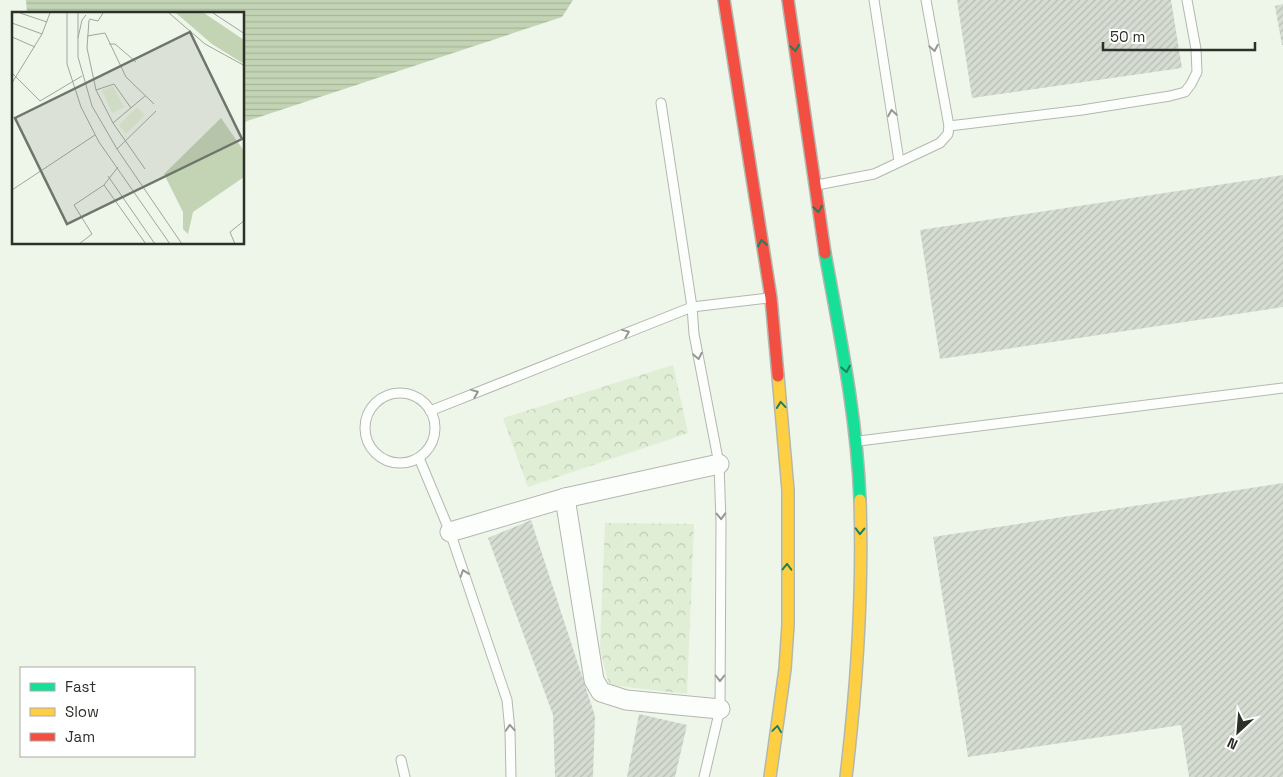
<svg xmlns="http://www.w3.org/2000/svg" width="1283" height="777" font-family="'Space Grotesk',sans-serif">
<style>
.park{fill:url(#park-crowns)}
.water{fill:url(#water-rules)}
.building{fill:url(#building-hatch)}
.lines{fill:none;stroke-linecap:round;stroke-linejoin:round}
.lane-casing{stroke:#b3b8af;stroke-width:11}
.street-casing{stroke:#b3b8af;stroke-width:21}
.fast-casing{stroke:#b3b8af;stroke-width:14}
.slow-casing{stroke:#b3b8af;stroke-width:14}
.jam-casing{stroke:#b3b8af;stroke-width:14}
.lane{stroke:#fcfefc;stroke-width:9}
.street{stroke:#fcfefc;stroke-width:19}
.fast{stroke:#16e098;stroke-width:11}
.slow{stroke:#ffcf43;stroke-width:11}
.jam{stroke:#f24e42;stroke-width:11}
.oneway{stroke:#227f5a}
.oneway2{stroke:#949792}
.inset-road{fill:none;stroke:#a0a69c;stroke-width:1}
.view{fill:#70756c;fill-opacity:0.15;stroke:#70756c;stroke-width:2.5}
.inset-edge{fill:none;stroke:#2c3028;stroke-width:2.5}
</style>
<defs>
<pattern id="park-crowns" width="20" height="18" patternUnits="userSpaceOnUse" patternTransform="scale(1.25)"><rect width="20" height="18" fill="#e0eed5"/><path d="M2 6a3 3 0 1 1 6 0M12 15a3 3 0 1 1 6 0" fill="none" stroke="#c0ccb7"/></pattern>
<pattern id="water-rules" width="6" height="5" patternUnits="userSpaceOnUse" patternTransform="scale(1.25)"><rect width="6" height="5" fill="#c2d4b4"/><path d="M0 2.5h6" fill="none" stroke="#a7b69b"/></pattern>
<pattern id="building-hatch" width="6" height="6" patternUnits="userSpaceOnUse" patternTransform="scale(1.25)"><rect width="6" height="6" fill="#d6dcd2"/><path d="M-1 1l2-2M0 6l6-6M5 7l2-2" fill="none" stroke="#b8bdb4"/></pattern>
</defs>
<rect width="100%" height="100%" fill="#eef5e9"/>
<!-- park -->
<g class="park">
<path d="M673,365L688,433L528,487L503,418Z"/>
<path d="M605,523L694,524L687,694L609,685L600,649Z"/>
</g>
<!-- water -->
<path class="water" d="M26,0H573L562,17L244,122V14H27Z"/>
<!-- building -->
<g class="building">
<path d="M957,0H1171L1182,68L972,98Z"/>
<path d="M1283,4V45H1282L1275,6Z"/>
<path d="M1283,175V307L940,359L920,230Z"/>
<path d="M1283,483V777H1189L1181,725L968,757L933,537Z"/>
<path d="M531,520L595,716L593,777H555L553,715L488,538Z"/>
<path d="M639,714L687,725L675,777H627Z"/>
</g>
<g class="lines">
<defs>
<g id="lane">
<path d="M874,0L899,161"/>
<path d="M661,103L692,307L694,334L719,464L721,522L720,709L704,777"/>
<path d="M949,126L1082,110L1170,96L1185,92L1191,84L1197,72L1196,49L1187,0"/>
<path d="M817,185L874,174L940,143L948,134L949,126L926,0"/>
<circle cx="400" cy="428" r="35"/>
<path d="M430,411L692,307L768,298"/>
<path d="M859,441L1283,388"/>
<path d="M419,458L450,532L507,700L510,731L511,777"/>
<path d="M401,760L405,777"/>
</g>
<g id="street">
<path d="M565,498L594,680L601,692L626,700L720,709"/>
<path d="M450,532L565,498L719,464"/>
</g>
<path id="fast" d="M825,253C840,336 857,417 860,500"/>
<g id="slow">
<path d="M770,777L785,669L788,625V490L778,376"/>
<path d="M846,777C857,685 863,593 860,500"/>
</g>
<g id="jam">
<path d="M724,0L771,298L778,376"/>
<path d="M788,0L825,253"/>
</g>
</defs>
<!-- lane casing -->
<use href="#lane" class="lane-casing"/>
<!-- street casing -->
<use href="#street" class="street-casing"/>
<!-- fast casing -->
<use href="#fast" class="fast-casing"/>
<!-- slow casing -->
<use href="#slow" class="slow-casing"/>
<!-- jam casing -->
<use href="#jam" class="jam-casing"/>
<!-- lane -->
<use href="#lane" class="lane"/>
<!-- street -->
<use href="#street" class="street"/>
<!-- fast -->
<use href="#fast" class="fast"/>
<!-- slow -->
<use href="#slow" class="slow"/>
<!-- jam -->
<use href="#jam" class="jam"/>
</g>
<!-- one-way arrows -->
<defs><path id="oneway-chevron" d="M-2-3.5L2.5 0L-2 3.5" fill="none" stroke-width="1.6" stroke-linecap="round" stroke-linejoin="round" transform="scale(1.25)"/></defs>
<g class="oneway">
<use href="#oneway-chevron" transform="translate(795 48) rotate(81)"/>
<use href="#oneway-chevron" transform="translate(818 209) rotate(81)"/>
<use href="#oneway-chevron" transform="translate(762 243) rotate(-99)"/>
<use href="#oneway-chevron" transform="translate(846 369) rotate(79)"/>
<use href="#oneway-chevron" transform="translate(781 405) rotate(-95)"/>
<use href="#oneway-chevron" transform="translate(860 531) rotate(91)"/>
<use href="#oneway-chevron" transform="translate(787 567) rotate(-89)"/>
<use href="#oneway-chevron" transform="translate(777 729) rotate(-82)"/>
</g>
<g class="oneway2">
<use href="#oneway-chevron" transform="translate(934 48) rotate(80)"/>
<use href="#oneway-chevron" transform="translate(892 113) rotate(-99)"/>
<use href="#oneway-chevron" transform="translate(626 333) rotate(-22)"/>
<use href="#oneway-chevron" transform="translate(698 356) rotate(79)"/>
<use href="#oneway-chevron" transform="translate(475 393) rotate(-22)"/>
<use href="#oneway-chevron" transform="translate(721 516) rotate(88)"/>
<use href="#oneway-chevron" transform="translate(464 573) rotate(-109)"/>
<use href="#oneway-chevron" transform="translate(720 678) rotate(90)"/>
<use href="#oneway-chevron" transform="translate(510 728) rotate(-94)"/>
</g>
<!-- overview -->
<g transform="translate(12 12)">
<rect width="232" height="232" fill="#eef5e9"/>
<path d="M101,74L112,95L100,101L90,78ZM125,95L133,103L114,122L107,113Z" fill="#e0eed5"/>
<path d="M164,1H192L232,28V52L200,32ZM209,106L232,139V165L181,200L176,222L171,217V200L152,162Z" fill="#c2d4b4"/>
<path class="inset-road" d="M8,1L35,10M55,1V52L69,95L87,130L158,232M66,1V45L80,94L105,137L170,232M157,1L193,32L233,54M201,1L233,22M77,7L86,9L91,1M77,8L75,36L84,78L101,111L133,157M0,11L30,22M75,24L93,21L114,65L142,92M0,25L23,35M66,26L70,8L74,3M97,32H103L124,50M0,61L28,89L70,64M0,71L30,22L38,1M84,78L102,72L119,96M101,111L133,84M105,137L144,99M106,155L92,173L134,232M96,164L143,232M0,178L83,123M67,232L80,222L62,193L92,173M223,232L218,220L233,208"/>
<path class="view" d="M178,20L230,127L55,212L3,106Z"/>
<rect width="232" height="232" class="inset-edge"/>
</g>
<!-- legend -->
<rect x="20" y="667" width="175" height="90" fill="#ffffff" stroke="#abaca9"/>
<rect x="30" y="683" width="25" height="8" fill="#16e098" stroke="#abaca9"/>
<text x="65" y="692" font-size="15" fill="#2c3028">Fast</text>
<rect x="30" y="708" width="25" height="8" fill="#ffcf43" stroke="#abaca9"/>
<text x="65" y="717" font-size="15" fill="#2c3028">Slow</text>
<rect x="30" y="733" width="25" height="8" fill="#f24e42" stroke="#abaca9"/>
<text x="65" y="742" font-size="15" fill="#2c3028">Jam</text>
<!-- north arrow -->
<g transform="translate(1238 732) rotate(206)" stroke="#ffffff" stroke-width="4" paint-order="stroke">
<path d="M0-4L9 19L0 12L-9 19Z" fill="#2c3028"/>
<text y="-8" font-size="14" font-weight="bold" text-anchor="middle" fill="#2c3028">N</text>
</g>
<!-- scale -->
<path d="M1103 42v8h152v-8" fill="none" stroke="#2c3028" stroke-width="2.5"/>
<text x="1110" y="42" font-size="15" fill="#2c3028" stroke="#ffffff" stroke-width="4" paint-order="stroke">50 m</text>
</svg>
